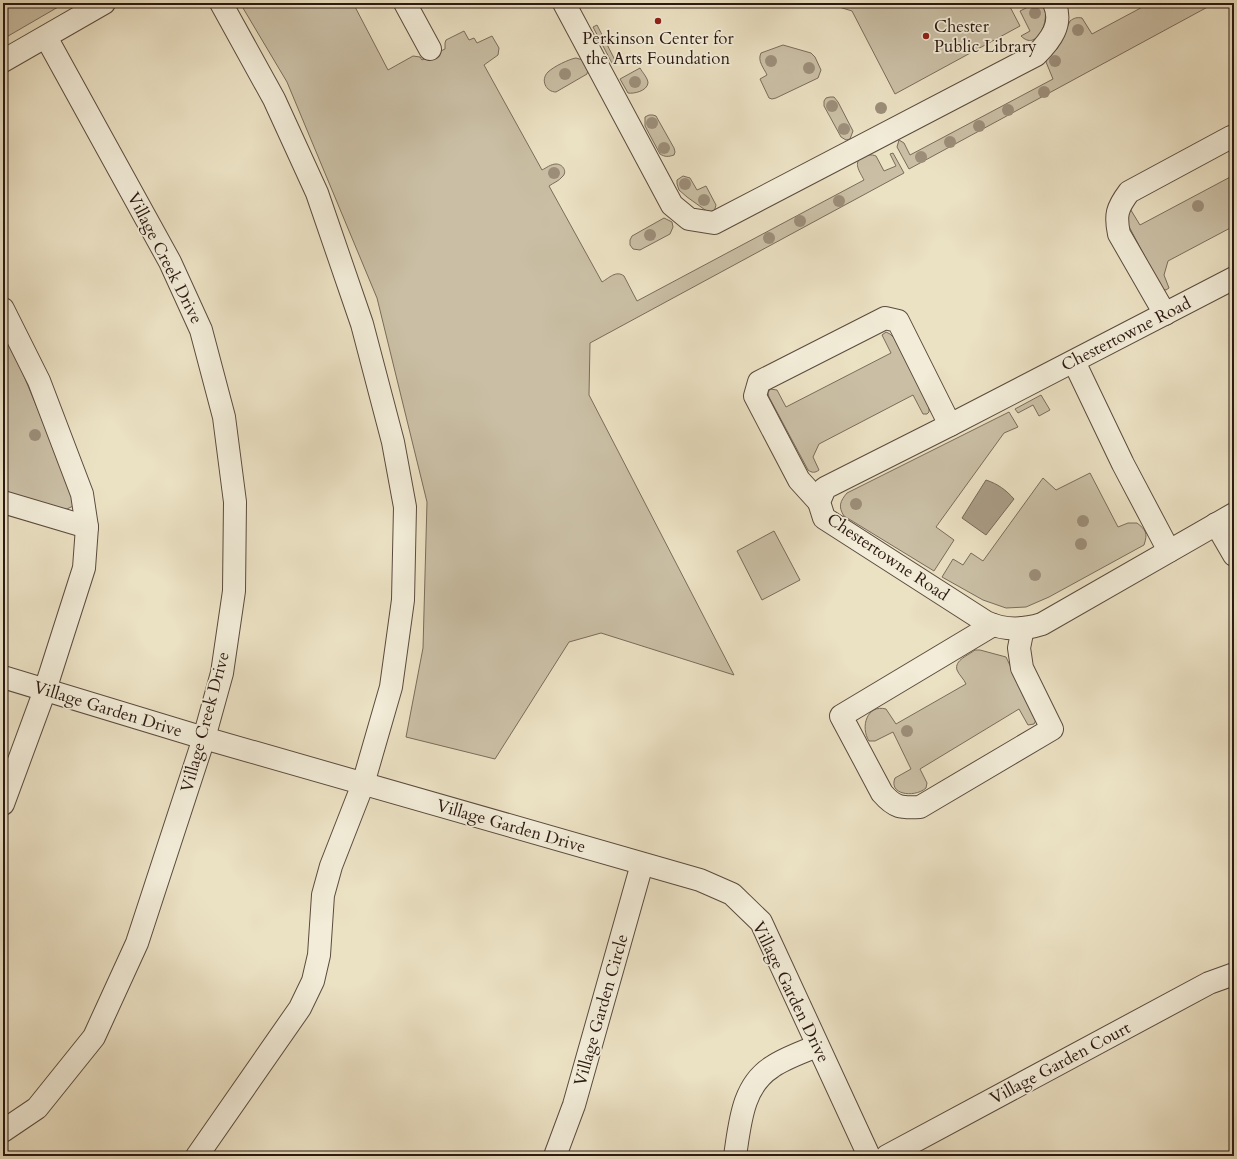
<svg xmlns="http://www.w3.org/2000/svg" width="1237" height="1159" font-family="Cardo,serif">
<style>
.green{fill:#cabfa5;stroke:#7a6c5b}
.water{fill:#aa9d86;stroke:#776857}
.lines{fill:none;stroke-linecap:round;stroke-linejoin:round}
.minor-casing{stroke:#5b4b3e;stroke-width:24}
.minor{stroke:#f2ecd8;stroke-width:22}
.tree{fill:#9c8e79}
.poi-dot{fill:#8f2418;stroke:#f2ecd8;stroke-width:1.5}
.labels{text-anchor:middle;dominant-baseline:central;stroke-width:3.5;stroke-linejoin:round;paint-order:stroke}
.poi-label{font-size:17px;fill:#2b1911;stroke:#f2ecd8;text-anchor:start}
.street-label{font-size:17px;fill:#2b1911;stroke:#f2ecd8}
</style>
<rect width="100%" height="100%" fill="#ebe1c3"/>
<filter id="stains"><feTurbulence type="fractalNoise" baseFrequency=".005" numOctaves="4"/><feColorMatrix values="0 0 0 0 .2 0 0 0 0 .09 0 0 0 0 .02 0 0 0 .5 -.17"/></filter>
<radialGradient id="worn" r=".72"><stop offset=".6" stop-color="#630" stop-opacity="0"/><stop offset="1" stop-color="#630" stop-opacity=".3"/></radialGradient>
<!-- green -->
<g class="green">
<path d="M3,3H65L3,39Z"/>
<path d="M240,3H353L388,70L413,56L420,57L422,60L445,49V43L446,40L464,31L469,40L474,38L477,43L492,36L499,48L498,55L484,65L542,170C546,168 551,164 556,164C563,164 568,172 562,177C559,181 553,183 549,186L602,282C609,278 616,270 624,276L637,301L864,180C860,172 852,162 863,157C868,155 871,154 876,156L884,171L896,166L890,154L893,153L904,173L590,343L589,395L734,675L601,633L569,642L495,759L406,737L423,648L427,502L377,298L287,82Z"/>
<path d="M826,3H1008L1020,26L895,94L852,11Z"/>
<path d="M1036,3H1040L1044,6C1050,21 1037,52 1021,36L1030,31L1020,11Z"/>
<path d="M1150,3H1215L909,169L897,147L899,140L904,143L910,155L1053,79L1046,62L1047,58L1057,49L1070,21C1074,18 1077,17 1082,18L1092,34Z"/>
<path d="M597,25L617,64L613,65L593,27Z"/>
<path d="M783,45L811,53L815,57L821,70L818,78L776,98L772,99L769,98L760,79L767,75C764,68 757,61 761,53Z"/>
<path d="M576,58L583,60L588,69L587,74L556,92C546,92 540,80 548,72C553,67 569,59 576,58Z"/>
<path d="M640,68C642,72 648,78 648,83C647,91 634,94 628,93L620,79Z"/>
<path d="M830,97H834L838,102L853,131L850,139L846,140L841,137L824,106V101L826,98Z"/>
<path d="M649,115H653L656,116L674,148L675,152L674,155C668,157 665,157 660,154L645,126V117Z"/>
<path d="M1234,175V226L1168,261L1164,275L1169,288L1166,290L1162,289L1124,217L1129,207L1140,225Z"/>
<path d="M683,176L690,178L697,190L706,186L716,205L714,212H708L687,197L679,190L677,184V180Z"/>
<path d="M664,218L672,222L673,227L670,234L640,250L633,249L630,245V240L632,236Z"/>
<path d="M3,326L74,496L73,506L67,509H57L3,494Z"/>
<path d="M886,332L890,334L894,338L929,407V412L927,414H923L913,395L819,444L813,457L819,470C815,473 812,473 808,470L769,397L768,393L770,389L777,390L786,407L891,353L882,335Z"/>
<path d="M1041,395L1050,410L1039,416L1033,405L1018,413L1015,409Z"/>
<path d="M1009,412L1018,427L1004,433L936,527L954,540L934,571L844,516C838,507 840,501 847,493Z"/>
<path d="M1090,473L1118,527L1128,523H1137C1146,530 1148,533 1144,545L1049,597L1026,607L1006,608L983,600L942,577L953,559L963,565L971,553L983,561L1043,478L1056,490Z"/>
<path d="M774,531L800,580L762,600L737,551Z"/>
<path d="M975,650H980L1006,657L1036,720L1034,724L1028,725L1019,709L920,769L927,783L926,788C915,798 888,795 895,778L911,769L893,732L875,741H869C860,727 867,704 886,709L896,724L966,684C964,679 959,675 957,670C954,660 969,655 975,650Z"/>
</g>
<!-- water -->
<path class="water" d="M986,480C998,484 1006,490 1014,499L986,535L962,518Z"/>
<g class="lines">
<defs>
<g id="minor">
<path d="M405,3L430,49"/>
<path d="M564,3L672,205L689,219L714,223L1036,55C1050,41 1064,24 1054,3"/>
<path d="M3,61L104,3"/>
<path d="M1234,278L950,425L825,488L819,502L824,518L986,622C1003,630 1023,630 1042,624L1234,514"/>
<path d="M3,309L39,381L82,494L87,527L84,568L45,690L3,804"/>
<path d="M1165,314L1119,234C1115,215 1117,208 1129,192L1231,137H1234"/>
<path d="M1073,362L1078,370L1123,464L1169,551"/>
<path d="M3,502L87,527"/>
<path d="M819,502L799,480L755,396L759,382L885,318L898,321L950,425"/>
<path d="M1216,524L1234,555"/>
<path d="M993,625L841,716L882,793C895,808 901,808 920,807L1052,729L1022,668L1019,648L1023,628"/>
<path d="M3,677L204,738L700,880L732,894L761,922L869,1156"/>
<path d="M3,1131L37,1108L94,1037L137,943L204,738L222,673L234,591L235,502L224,417L201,330L170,262L46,37"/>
<path d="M197,1156L300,1008L313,981L319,955L323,895L331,866L363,784L391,687L403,600L405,507L393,442L362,324L317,193L274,99L221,3"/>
<path d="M555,1156L574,1105L642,864"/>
<path d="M735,1156C740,1124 742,1086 772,1067C785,1058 803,1052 817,1046"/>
<path d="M887,1156L1209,983L1234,974"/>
</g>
</defs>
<!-- minor casing -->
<use href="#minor" class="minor-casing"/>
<!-- minor -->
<use href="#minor" class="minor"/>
</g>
<!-- trees -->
<g class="tree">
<circle cx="1035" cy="13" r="6"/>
<circle cx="1078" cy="30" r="6"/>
<circle cx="771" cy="61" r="6"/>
<circle cx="1055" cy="61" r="6"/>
<circle cx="809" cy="68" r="6"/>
<circle cx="565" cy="74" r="6"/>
<circle cx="635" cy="82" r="6"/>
<circle cx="1044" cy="92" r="6"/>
<circle cx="832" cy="106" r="6"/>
<circle cx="881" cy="108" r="6"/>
<circle cx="1008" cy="110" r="6"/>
<circle cx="652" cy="123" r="6"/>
<circle cx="979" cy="126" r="6"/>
<circle cx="844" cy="129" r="6"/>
<circle cx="950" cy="142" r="6"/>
<circle cx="664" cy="148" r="6"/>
<circle cx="921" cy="157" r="6"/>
<circle cx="554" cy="173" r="6"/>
<circle cx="685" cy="184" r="6"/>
<circle cx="704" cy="200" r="6"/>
<circle cx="839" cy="201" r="6"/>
<circle cx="1198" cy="206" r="6"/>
<circle cx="800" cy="221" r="6"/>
<circle cx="650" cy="235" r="6"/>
<circle cx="769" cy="238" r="6"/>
<circle cx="35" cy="435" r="6"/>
<circle cx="856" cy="504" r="6"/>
<circle cx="1083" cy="521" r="6"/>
<circle cx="1081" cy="544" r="6"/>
<circle cx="1035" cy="575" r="6"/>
<circle cx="907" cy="731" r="6"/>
</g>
<!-- markers -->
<g class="poi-dot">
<circle cx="658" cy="21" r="4"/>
<circle cx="926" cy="36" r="4"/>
</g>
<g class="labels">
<!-- poi labels -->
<g class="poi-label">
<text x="934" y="26">Chester<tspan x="934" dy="20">Public Library</tspan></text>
<text x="658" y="38" text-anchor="middle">Perkinson Center for<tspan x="658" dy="20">the Arts Foundation</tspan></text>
</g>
<!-- street labels -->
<g class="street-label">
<text transform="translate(165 258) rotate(63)">Village Creek Drive</text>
<text transform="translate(1126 334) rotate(-27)">Chestertowne Road</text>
<text transform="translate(888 557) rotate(34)">Chestertowne Road</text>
<text transform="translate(108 709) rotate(17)">Village Garden Drive</text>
<text transform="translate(205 722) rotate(-75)">Village Creek Drive</text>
<text transform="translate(511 826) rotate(16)">Village Garden Drive</text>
<text transform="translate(791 992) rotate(64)">Village Garden Drive</text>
<text transform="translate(601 1010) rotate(-74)">Village Garden Circle</text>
<text transform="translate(1060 1063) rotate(-28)">Village Garden Court</text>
</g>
</g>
<!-- margin -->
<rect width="1237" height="1159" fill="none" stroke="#ebe1c3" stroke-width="16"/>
<rect x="4" y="4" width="1229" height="1151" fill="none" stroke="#2b1911" stroke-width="2"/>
<rect x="8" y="8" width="1221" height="1143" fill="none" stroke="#2b1911"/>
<rect width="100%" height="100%" filter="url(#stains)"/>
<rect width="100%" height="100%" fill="url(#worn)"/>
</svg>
